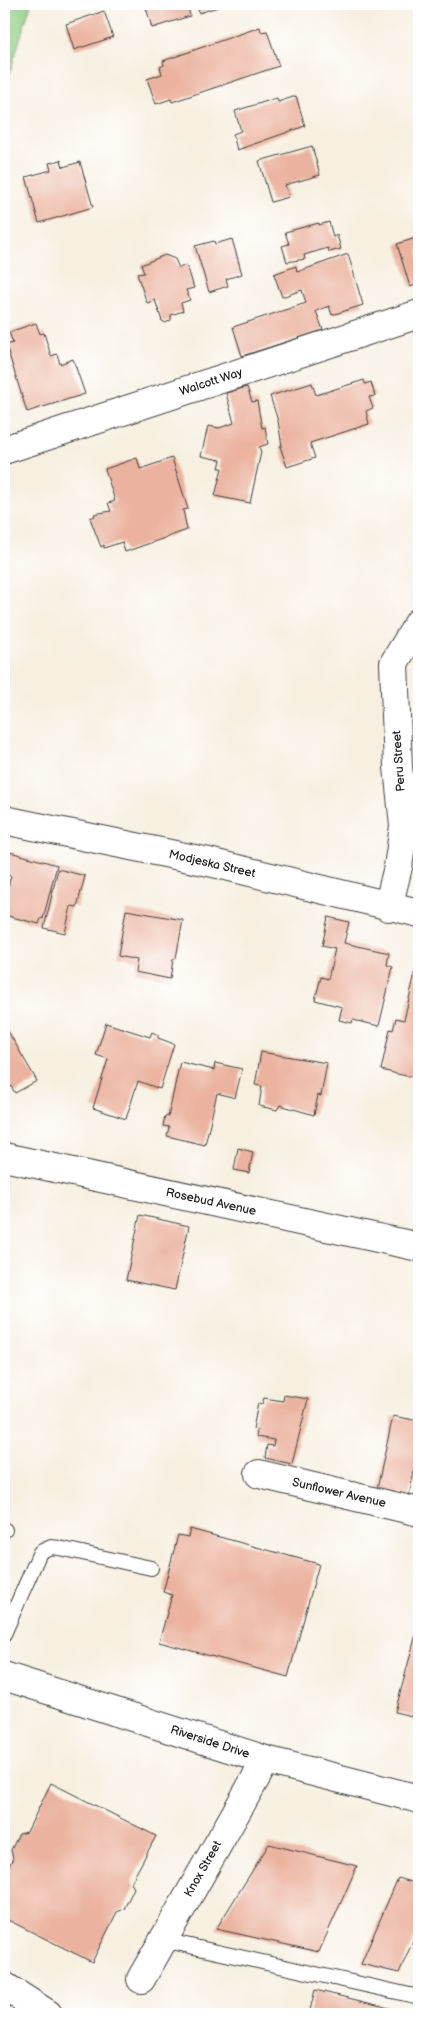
<svg xmlns="http://www.w3.org/2000/svg" width="423" height="2018" font-family="'Balsamiq Sans',sans-serif">
<style>
.green{fill:#8fcd82;stroke:#56744f}
.building{fill:#ebb39f}
.lines{fill:none;stroke-linecap:round;stroke-linejoin:round}
.lane-casing{stroke:#3d3c3a;stroke-width:16}
.street-casing{stroke:#3d3c3a;stroke-width:30}
.secondary-casing{stroke:#3d3c3a;stroke-width:30}
.highway-casing{stroke:#3d3c3a;stroke-width:30}
.lane{stroke:#fff;stroke-width:14}
.street{stroke:#fff;stroke-width:28}
.secondary{stroke:#fff;stroke-width:28}
.highway{stroke:#fff;stroke-width:28}
.labels{text-anchor:middle;dominant-baseline:central;stroke-width:4.5;stroke-linejoin:round;paint-order:stroke}
.street-label{font-size:12px;fill:#1c1c1c;stroke:#fff}
</style>
<rect width="100%" height="100%" fill="#fff"/>
<filter id="ink" filterUnits="userSpaceOnUse"><feTurbulence type="fractalNoise" baseFrequency=".02" numOctaves="2"/><feDisplacementMap in="SourceGraphic" scale="10" xChannelSelector="R" yChannelSelector="G"/><feConvolveMatrix kernelMatrix="1 2 1 2 8 2 1 2 1" color-interpolation-filters="sRGB"/></filter>
<filter id="wash" filterUnits="userSpaceOnUse"><feTurbulence type="fractalNoise" baseFrequency=".0096" numOctaves="4" result="noise"/><feDisplacementMap in="SourceGraphic" scale="20" xChannelSelector="R" yChannelSelector="G"/><feGaussianBlur stdDeviation="1.12" result="paint"/><feColorMatrix in="noise" values="0 0 0 0 0 0 0 0 0 0 0 0 0 0 0 0 0 1.4 0 .05"/><feComposite in="paint" operator="in"/></filter>
<g filter="url(#wash)">
<rect width="100%" height="100%" fill="#f7f0e1"/>
<!-- green -->
<path class="green" d="M4,4H31L4,91Z"/>
<g id="blocks">
<!-- building -->
<g class="building">
<path d="M145,4H187L190,16L152,28Z"/>
<path d="M196,4H227L199,13Z"/>
<path d="M104,11L113,37L74,50L66,24Z"/>
<path d="M260,27L261,32L267,31L279,66L172,102L171,99L156,104L147,79L162,74L160,67L164,65L163,61Z"/>
<path d="M296,96L305,126L237,150L233,134L241,131L235,111L277,98L278,102Z"/>
<path d="M312,146L320,175L285,185L289,197L271,202L259,161Z"/>
<path d="M61,160L63,167L80,162L93,207L39,223L26,177L51,170L49,163Z"/>
<path d="M329,222L333,237L337,235L341,249L329,252L328,248L304,255L305,259L287,262L282,246L289,244L285,232L319,223V225Z"/>
<path d="M419,237V284L410,287L397,244Z"/>
<path d="M232,239L242,274L226,279L228,286L209,292L195,246L214,241L215,244Z"/>
<path d="M348,254L363,305L332,315L329,306L316,311L323,330L242,356L233,327L306,303L302,290L282,297L274,274L296,266L297,272Z"/>
<path d="M165,255L175,259L179,268L187,265L194,288L186,290L190,300L181,303L183,311L171,315V320L166,323L162,321L155,300L147,303L137,274L144,273L141,265Z"/>
<path d="M36,323L40,334L44,333L51,356L57,354L60,364L73,359L85,394L27,412L6,345L13,343L9,332Z"/>
<path d="M364,380L365,384L371,382L375,396L369,397L373,408L366,411L369,424L310,443L315,458L287,467L280,446H282L278,421L270,396L312,383L316,395Z"/>
<path d="M247,387L252,402L257,401L262,428L265,427L268,444L259,447L261,452L250,503L215,496L222,468H219L221,460L201,456L208,426L219,428L234,423L226,393Z"/>
<path d="M4,400L9,415L4,416Z"/>
<path d="M137,458L140,469L172,458L188,509L183,510L187,530L125,552L122,542L104,548V545L101,547L90,518L95,516L94,514L111,511L108,503L115,501L105,469Z"/>
<path d="M10,852L57,865L43,919L41,918L39,924L4,915V902L11,876L4,874Z"/>
<path d="M58,869L85,876L77,907L71,906L65,933L44,928Z"/>
<path d="M126,910L183,920L176,958L173,960L170,979L135,972L137,960L118,956Z"/>
<path d="M328,917L349,922L344,943L389,953L387,965L393,967L379,1026L353,1020L352,1023L339,1020L342,1007L315,1000L321,977L328,979L335,949L322,946Z"/>
<path d="M419,956V1076H406L381,1070L390,1029L393,1030L396,1018L404,1020Z"/>
<path d="M106,1023L150,1037L152,1032L158,1035V1038L174,1044L160,1089L138,1081L126,1119L93,1108L108,1059L96,1055Z"/>
<path d="M5,1026L37,1081L15,1093L8,1081L4,1083Z"/>
<path d="M261,1052L327,1063L321,1096L318,1095L314,1115L280,1105L277,1110L259,1106L262,1086L255,1085Z"/>
<path d="M180,1062L214,1070L215,1063L242,1069L235,1098L217,1093L205,1145L167,1136L169,1127L163,1126L165,1116L168,1117Z"/>
<path d="M238,1148L253,1152L249,1173L234,1170Z"/>
<path d="M140,1215L189,1226L175,1290L126,1280Z"/>
<path d="M284,1395L308,1399L292,1464L265,1458L267,1445L273,1446L274,1440L256,1437L257,1430L253,1429L258,1403L262,1404L264,1398L283,1401Z"/>
<path d="M393,1416L419,1421V1463L416,1462L409,1496L377,1489Z"/>
<path d="M190,1529L319,1564L288,1677L159,1642L172,1595L163,1592L178,1535L188,1537Z"/>
<path d="M419,1623V1718L395,1712Z"/>
<path d="M51,1783L156,1836L131,1883L134,1888L124,1909L117,1912L92,1962L4,1918V1877L13,1858L11,1850L19,1834L27,1832Z"/>
<path d="M269,1844L357,1866L319,1952L216,1929Z"/>
<path d="M398,1878L419,1884V1927L399,1973L361,1964Z"/>
<path d="M315,1990L414,2014H309Z"/>
</g>
</g>
</g>
<g filter="url(#ink)">
<use href="#blocks" fill-opacity="0" stroke="#3d3c3a" stroke-width="1"/>
<g class="lines">
<defs>
<g id="lane">
<path d="M4,1530H5"/>
<path d="M4,1634L40,1552L51,1547L59,1548L151,1568"/>
<path d="M163,1940L419,1997"/>
</g>
<g id="street">
<path d="M4,450L419,314"/>
<path d="M4,820L209,862L419,913"/>
<path d="M388,907L398,867L404,826L398,767L394,663L419,622"/>
<path d="M4,1157L419,1247"/>
<path d="M259,1474L419,1512"/>
<path d="M141,1979L266,1760"/>
</g>
<path id="secondary" d="M4,1676L266,1760L419,1799"/>
<path id="highway" d="M4,1986L48,2014"/>
</defs>
<!-- lane casing -->
<use href="#lane" class="lane-casing"/>
<!-- street casing -->
<use href="#street" class="street-casing"/>
<!-- secondary casing -->
<use href="#secondary" class="secondary-casing"/>
<!-- highway casing -->
<use href="#highway" class="highway-casing"/>
<!-- lane -->
<use href="#lane" class="lane"/>
<!-- street -->
<use href="#street" class="street"/>
<!-- secondary -->
<use href="#secondary" class="secondary"/>
<!-- highway -->
<use href="#highway" class="highway"/>
</g>
</g>
<g class="labels">
<!-- street labels -->
<g class="street-label">
<text transform="translate(211 382) rotate(-18)">Walcott Way</text>
<text transform="translate(399 761) rotate(-94)">Peru Street</text>
<text transform="translate(212 864) rotate(13)">Modjeska Street</text>
<text transform="translate(211 1202) rotate(12)">Rosebud Avenue</text>
<text transform="translate(339 1493) rotate(13)">Sunflower Avenue</text>
<text transform="translate(210 1742) rotate(18)">Riverside Drive</text>
<text transform="translate(203 1869) rotate(-60)">Knox Street</text>
</g>
</g>
<!-- margin -->
<rect width="423" height="2018" fill="none" stroke="#fff" stroke-width="20"/>
</svg>
